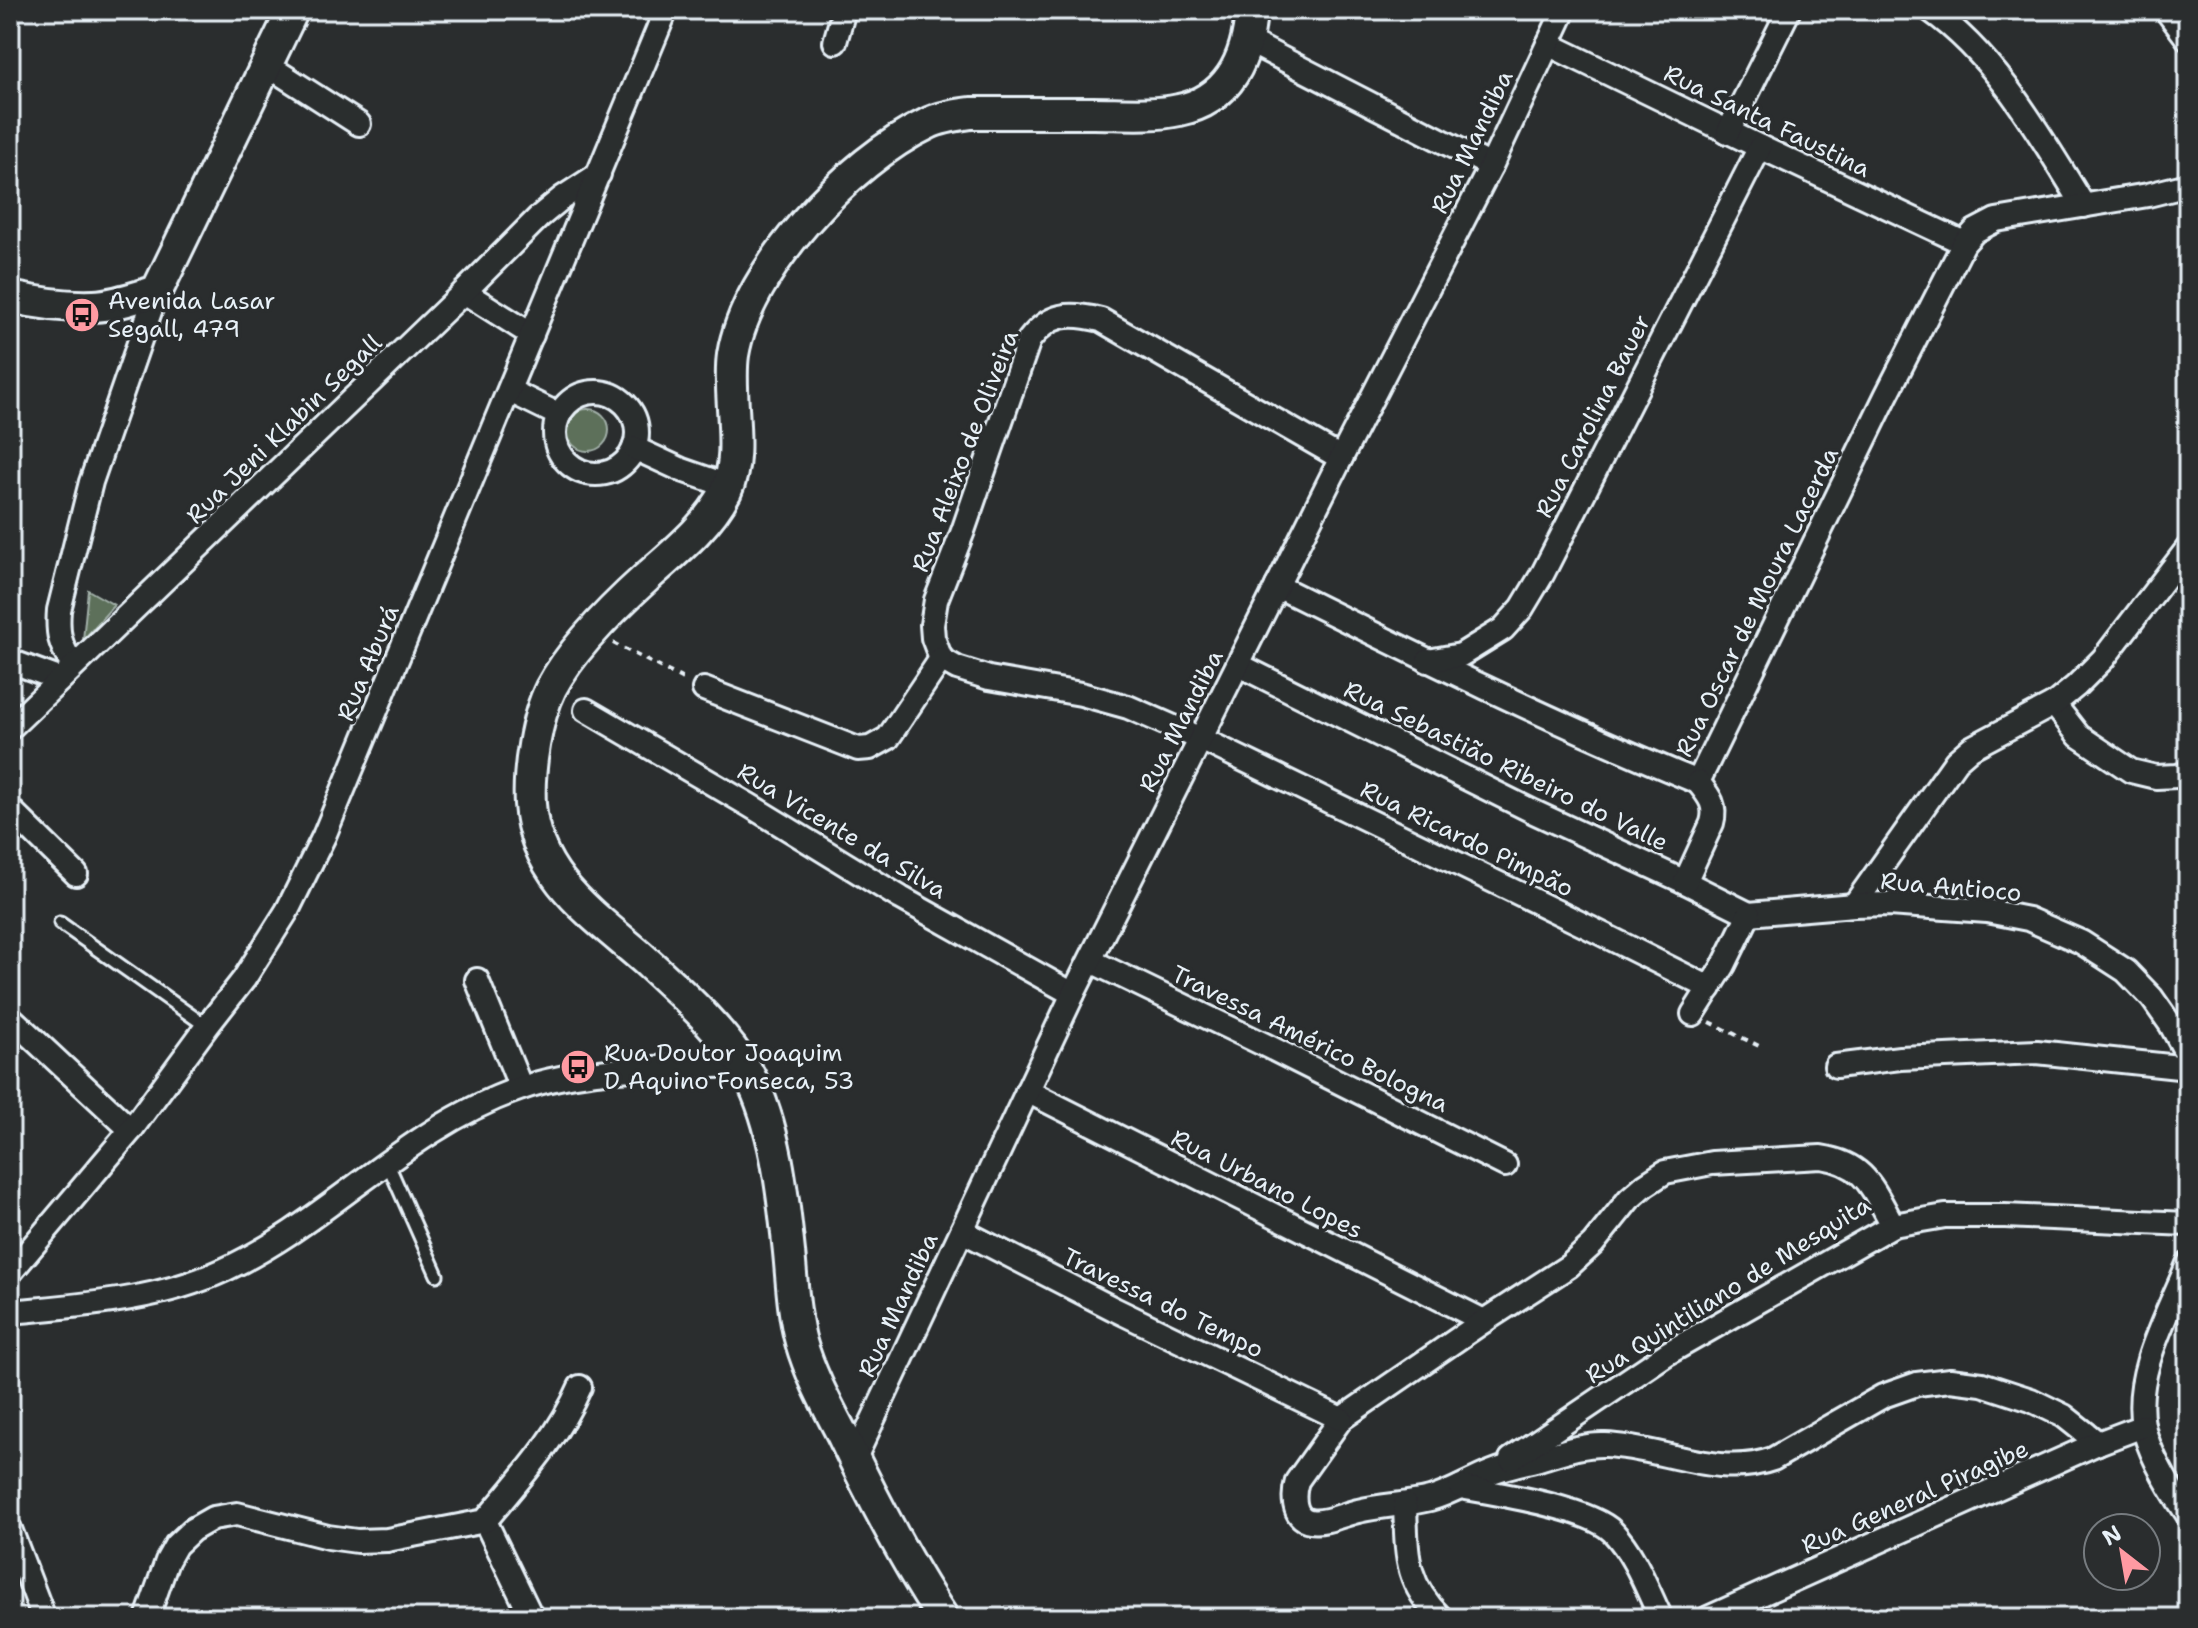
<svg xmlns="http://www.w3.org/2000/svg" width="2198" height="1628" font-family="'Shantell Sans',sans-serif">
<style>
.green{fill:#5d705a;stroke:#a2b0a9;stroke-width:2}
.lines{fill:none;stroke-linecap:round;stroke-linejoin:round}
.lane-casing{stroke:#e8f1f8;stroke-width:17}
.street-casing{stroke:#e8f1f8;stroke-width:28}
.secondary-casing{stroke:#e8f1f8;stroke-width:36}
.path{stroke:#e8f1f8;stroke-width:4;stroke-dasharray:6 6;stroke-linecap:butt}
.lane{stroke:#2a2d2e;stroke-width:11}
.street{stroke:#2a2d2e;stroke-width:22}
.secondary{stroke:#2a2d2e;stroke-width:30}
.labels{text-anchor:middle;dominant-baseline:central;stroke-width:7;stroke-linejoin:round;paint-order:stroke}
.street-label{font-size:24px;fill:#e8f1f8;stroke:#2a2d2e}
.poi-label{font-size:24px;fill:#e8f1f8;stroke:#2a2d2e;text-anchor:start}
</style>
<rect width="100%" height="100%" fill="#2a2d2e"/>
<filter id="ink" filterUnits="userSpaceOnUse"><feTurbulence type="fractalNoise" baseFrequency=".0125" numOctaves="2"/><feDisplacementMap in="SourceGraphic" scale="16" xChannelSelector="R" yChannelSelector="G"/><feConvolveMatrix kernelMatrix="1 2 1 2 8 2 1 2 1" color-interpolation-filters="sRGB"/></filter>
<g filter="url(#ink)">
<!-- green -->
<g class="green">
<circle cx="588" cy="430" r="21"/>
<path d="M88,590L114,605L83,640Z"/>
</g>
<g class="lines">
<defs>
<g id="lane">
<path d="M60,923L199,1021L208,1025"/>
<path d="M387,1162L437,1275"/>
</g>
<g id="street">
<path d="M1930,10C1998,58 2041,137 2084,206"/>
<path d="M2166,10L2188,39"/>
<path d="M1248,41L1491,166"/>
<path d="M835,42L844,10"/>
<path d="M1548,44L1760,147L1964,243"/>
<path d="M267,65L359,124"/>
<path d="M1728,132L1789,10"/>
<path d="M464,292L532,335"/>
<path d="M510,391L559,415"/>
<circle cx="596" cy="433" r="41"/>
<path d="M634,448L682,470L728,486"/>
<path d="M1341,458L1101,320C1069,312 1050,313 1029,340L963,531L936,600L932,625L933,638L941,659L957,668L989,678L1081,694L1128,707L1201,739L1590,928L1710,988"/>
<path d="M1277,586C1416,655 1554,723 1698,782L1886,396L1964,243L1975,231L1996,220L2148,195L2188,185"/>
<path d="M10,661L59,679"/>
<path d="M1428,661L1461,655L1503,629L1522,608L1543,573L1760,147"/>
<path d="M1239,665L1534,812L1685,882L1749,914"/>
<path d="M73,666C60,644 57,635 59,610L91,482L157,291"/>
<path d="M704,689L858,749L870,748L888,738L941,659"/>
<path d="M2054,704L2079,736L2131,771L2156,777L2177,776L2188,773"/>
<path d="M586,710L749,805L901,898L1073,994"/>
<path d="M10,728L464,292L539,217L562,198L599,174"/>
<path d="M10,809L76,874"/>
<path d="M1685,882L1712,823C1717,805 1709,796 1698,782"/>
<path d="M1854,905L1956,761L1971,748L2054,704L2076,686L2103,659L2188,548"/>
<path d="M1749,914L1854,905L1889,904L1987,911L2028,919L2081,942L2126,971L2152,998L2171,1025L2188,1056"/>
<path d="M1091,961L1265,1045L1505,1165"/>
<path d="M477,980L521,1088"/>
<path d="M1693,1014L1724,965L1749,914"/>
<path d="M10,1017L131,1130"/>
<path d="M1836,1066L1900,1058L2037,1052L2188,1068"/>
<path d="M1027,1091L1484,1321"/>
<path d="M1893,1225C1872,1188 1866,1164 1821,1157L1712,1163L1665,1172L1645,1185L1629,1199L1593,1244L1569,1266L1484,1321L1341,1419L1297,1481C1293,1494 1292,1518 1310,1521C1325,1524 1344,1514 1358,1511C1382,1505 1406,1505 1430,1499C1452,1493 1471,1480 1492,1472C1507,1466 1523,1463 1539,1459C1559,1453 1583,1444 1605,1445C1661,1447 1717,1479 1773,1459L1883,1396L1917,1384L1950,1380L1982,1384L2031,1400L2064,1416L2098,1443"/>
<path d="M962,1231L1114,1309L1341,1419"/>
<path d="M2188,1264C2169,1312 2133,1372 2143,1425C2149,1455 2171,1490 2188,1515"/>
<path d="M10,1273L131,1130L208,1025L244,979L287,911L324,836L666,10"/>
<path d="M10,1312C81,1305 158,1301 224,1270C329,1222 406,1128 519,1089C588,1065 670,1068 742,1065"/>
<path d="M1511,1459L1668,1353L1893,1225L1945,1216H2005L2188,1224"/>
<path d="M854,1460L1073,994L1341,458L1491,166L1564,10"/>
<path d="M1460,1487C1494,1493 1590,1508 1613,1532C1635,1555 1647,1589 1661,1618"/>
<path d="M1405,1505C1407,1554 1404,1581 1441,1618"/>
<path d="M485,1521L532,1618"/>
<path d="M10,1529L44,1618"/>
<path d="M147,1618L167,1561L176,1545L192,1530L213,1518L237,1514L328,1537L357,1541L387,1540L485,1521C520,1479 558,1438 580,1387"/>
<path d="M1708,1618L2098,1443L2143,1426"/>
</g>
<g id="secondary">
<path d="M10,297C37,303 67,307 94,306C115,305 137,297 157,291L293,10"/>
<path d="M943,1618C904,1560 872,1497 842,1434C827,1405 810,1374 801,1342C793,1313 792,1282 789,1252C783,1195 776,1126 749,1075C725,1032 681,993 645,960C595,916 535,878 530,804C528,770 536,718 551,688C571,650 615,606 646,578C675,552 708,526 726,491C744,453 727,396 733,355C747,269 849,161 927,124C940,117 956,115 971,113C1012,113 1052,113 1093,113C1121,113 1152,116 1179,110C1230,100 1248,57 1251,10"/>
</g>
</defs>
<!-- lane casing -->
<use href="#lane" class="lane-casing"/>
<!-- street casing -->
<use href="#street" class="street-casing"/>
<!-- secondary casing -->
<use href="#secondary" class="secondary-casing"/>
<!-- path -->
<g class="path">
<path d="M613,643L687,681"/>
<path d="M1710,1022L1763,1048"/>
</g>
<!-- lane -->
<use href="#lane" class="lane"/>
<!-- street -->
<use href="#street" class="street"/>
<!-- secondary -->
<use href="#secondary" class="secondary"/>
</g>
</g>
<!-- icons -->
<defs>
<symbol id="bus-disc" viewBox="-11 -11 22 22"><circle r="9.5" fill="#ff9aa2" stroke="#2a2d2e"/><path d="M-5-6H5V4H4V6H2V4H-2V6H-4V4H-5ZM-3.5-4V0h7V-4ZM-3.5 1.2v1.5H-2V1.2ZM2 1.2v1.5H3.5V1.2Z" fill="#111"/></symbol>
</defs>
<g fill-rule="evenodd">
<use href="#bus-disc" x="62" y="295" width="40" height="40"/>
<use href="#bus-disc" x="558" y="1047" width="40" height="40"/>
</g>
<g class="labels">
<!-- street labels -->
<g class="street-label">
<text transform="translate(1767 121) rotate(26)">Rua Santa Faustina</text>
<text transform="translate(1472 142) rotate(-64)">Rua Mandiba</text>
<text transform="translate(1593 416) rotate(-63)">Rua Carolina Bauer</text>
<text transform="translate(284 429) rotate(-44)">Rua Jeni Klabin Segall</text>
<text transform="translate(965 451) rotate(-69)">Rua Aleixo de Oliveira</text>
<text transform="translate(1757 602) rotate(-64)">Rua Oscar de Moura Lacerda</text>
<text transform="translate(368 663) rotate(-67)">Rua Aburá</text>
<text transform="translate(1181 721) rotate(-63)">Rua Mandiba</text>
<text transform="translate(1506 766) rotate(26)">Rua Sebastião Ribeiro do Valle</text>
<text transform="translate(842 831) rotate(31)">Rua Vicente da Silva</text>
<text transform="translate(1467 839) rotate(26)">Rua Ricardo Pimpão</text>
<text transform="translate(1951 887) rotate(5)">Rua Antioco</text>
<text transform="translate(1310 1039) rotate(26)">Travessa Américo Bologna</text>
<text transform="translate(1267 1184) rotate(27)">Rua Urbano Lopes</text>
<text transform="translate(1728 1290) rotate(-32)">Rua Quintiliano de Mesquita</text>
<text transform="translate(1163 1303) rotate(26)">Travessa do Tempo</text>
<text transform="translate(898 1305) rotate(-65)">Rua Mandiba</text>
<text transform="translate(1915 1497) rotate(-24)">Rua General Piragibe</text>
</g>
<!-- poi labels -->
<g class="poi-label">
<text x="108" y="301">Avenida Lasar<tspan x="108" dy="28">Segall, 479</tspan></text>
<text x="604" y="1053">Rua Doutor Joaquim<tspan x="604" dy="28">D Aquino Fonseca, 53</tspan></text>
</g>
</g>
<!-- margin -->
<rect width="2198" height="1628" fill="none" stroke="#2a2d2e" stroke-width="40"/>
<rect x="20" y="20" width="2158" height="1588" fill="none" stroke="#e8f1f8" stroke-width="3" filter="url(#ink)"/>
<!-- north arrow -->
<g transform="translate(2122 1552) rotate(329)"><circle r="38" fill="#2a2d2e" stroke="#767b7f" stroke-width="2"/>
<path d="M0-6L14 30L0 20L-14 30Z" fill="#ff9aa2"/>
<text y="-12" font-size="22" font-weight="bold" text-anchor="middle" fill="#e8f1f8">N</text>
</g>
</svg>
